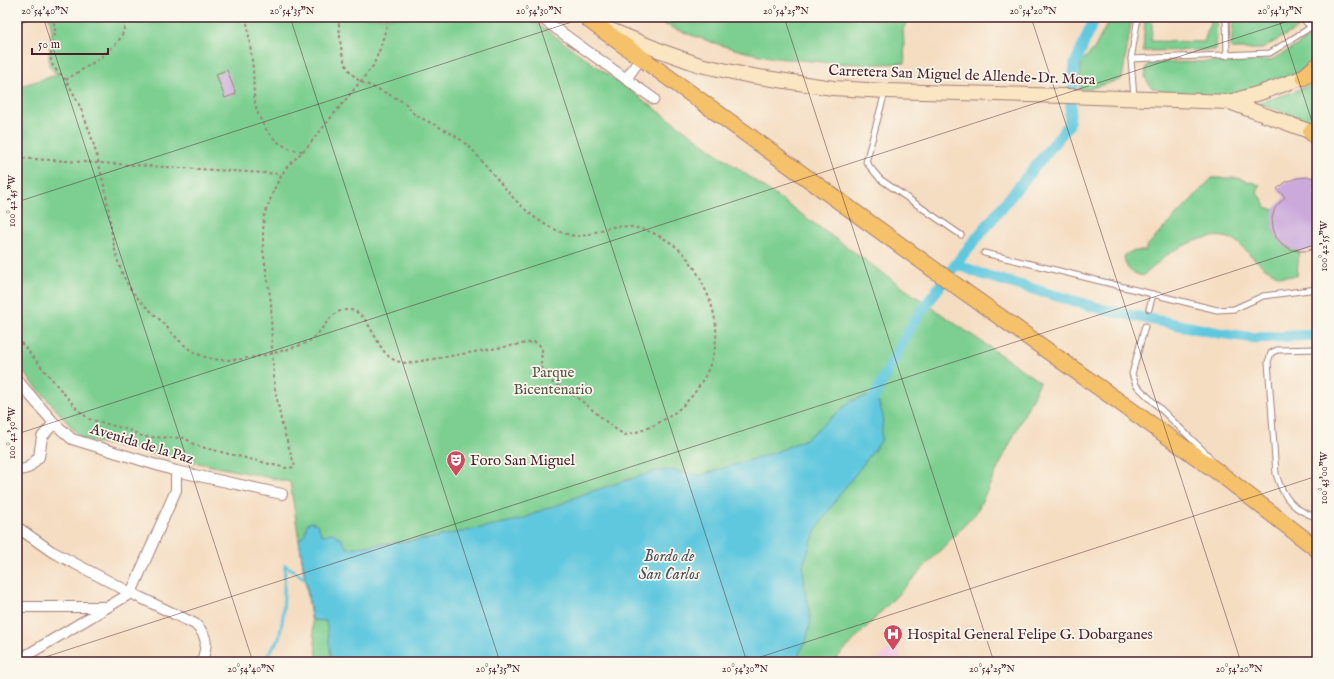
<svg xmlns="http://www.w3.org/2000/svg" width="1334" height="679" font-family="'IM FELL English',serif">
<style>
.built{fill:#f2cfe2}
.green{fill:#7dcf91;stroke:#64775e}
.water{fill:#61c8de;stroke:#567484}
.lines{fill:none;stroke-linecap:round;stroke-linejoin:round}
.stream{stroke:#61c8de;stroke-width:3}
.canal{stroke:#61c8de;stroke-width:11}
.building{fill:#cbaadb}
.service-casing{stroke:#a07e76;stroke-width:7}
.minor-casing{stroke:#a07e76;stroke-width:12}
.secondary-casing{stroke:#a07e76;stroke-width:16}
.primary-casing{stroke:#a07e76;stroke-width:18}
.path{stroke:#a07e76;stroke-width:2;stroke-dasharray:3 3;stroke-linecap:butt}
.service{stroke:#fff;stroke-width:5}
.minor{stroke:#fff;stroke-width:10}
.secondary{stroke:#fbe6c4;stroke-width:14}
.primary{stroke:#f5c16b;stroke-width:16}
.ticks{fill:none;stroke:#4a1f2b;stroke-width:1;stroke-opacity:0.45}
.labels{text-anchor:middle;dominant-baseline:central;stroke-width:3.5;stroke-linejoin:round;paint-order:stroke}
.street-label{font-size:15px;fill:#4a1f2b;stroke:#fbf7ec}
.park-label{font-size:15px;fill:#59544a;stroke:#fbf7ec}
.poi-label{font-size:15px;fill:#4a1f2b;stroke:#fbf7ec;text-anchor:start}
.water-label{font-size:16px;font-style:italic;fill:#515261;stroke:#fbf7ec}
.neatline{fill:none;stroke:#4a1f2b;stroke-width:1.5}
.ticks-label{font-size:10px;text-anchor:middle;fill:#4a1f2b}
</style>
<rect width="100%" height="100%" fill="#fbf7ec"/>
<filter id="ink" filterUnits="userSpaceOnUse"><feTurbulence type="fractalNoise" baseFrequency=".025" numOctaves="2"/><feDisplacementMap in="SourceGraphic" scale="8" xChannelSelector="R" yChannelSelector="G"/><feConvolveMatrix kernelMatrix="1 2 1 2 8 2 1 2 1" color-interpolation-filters="sRGB"/></filter>
<filter id="wash" filterUnits="userSpaceOnUse"><feTurbulence type="fractalNoise" baseFrequency=".012" numOctaves="4" result="noise"/><feDisplacementMap in="SourceGraphic" scale="16" xChannelSelector="R" yChannelSelector="G"/><feGaussianBlur stdDeviation="0.9" result="paint"/><feColorMatrix in="noise" values="0 0 0 0 0 0 0 0 0 0 0 0 0 0 0 0 0 1.4 0 .05"/><feComposite in="paint" operator="in"/></filter>
<g filter="url(#wash)">
<rect width="100%" height="100%" fill="#f5ddc2"/>
<!-- built -->
<path class="built" d="M898,640L901,662H876Z"/>
<!-- green -->
<g class="green">
<path d="M49,17H528L905,289L1040,382L976,513L833,662H318L290,482L82,439L17,365V87L57,75L49,65V55L52,30Z"/>
<path d="M647,17H911L903,29L905,63C871,65 836,64 802,60C790,59 777,59 765,56C726,49 683,33 647,17Z"/>
<path d="M1111,17H1132L1122,79L1088,89L1080,90L1081,62L1094,49Z"/>
<path d="M1145,17H1153L1151,41L1204,42L1212,17H1217L1216,50L1143,51Z"/>
<path d="M1240,17H1291L1300,27L1262,49H1233L1231,47L1233,22Z"/>
<path d="M1317,32V61L1276,85L1229,96H1209L1165,92L1152,88L1145,78L1146,67L1151,63L1271,60L1293,48Z"/>
<path d="M1317,82V124L1258,103L1290,93Z"/>
<path d="M1212,178H1238L1260,185L1257,194L1262,198L1266,207L1275,210C1268,231 1277,246 1299,251L1297,276C1292,276 1286,277 1281,276C1267,272 1257,261 1246,251C1243,248 1239,243 1235,241C1219,231 1194,240 1179,248C1163,255 1156,267 1142,276C1130,272 1125,269 1124,256C1130,250 1138,251 1146,251V247Z"/>
</g>
<!-- water -->
<path class="water" d="M867,396L878,401L883,415L881,441L840,494L816,530L803,565L805,592L811,621L806,641L796,659L791,662H332L326,621L312,620L299,540L305,534L307,524L311,522L317,524L322,535L333,533L341,539L347,548L427,539L523,519L547,508L561,504L583,494L656,471L669,470L701,475L776,452L806,439L851,401Z"/>
<g class="lines">
<!-- stream -->
<path class="stream" d="M253,662L266,657L279,639L283,617L285,565L305,579"/>
<!-- canal -->
<g class="canal">
<path d="M956,264L981,274L1105,310L1219,333L1255,338L1317,335"/>
<path d="M873,399L912,324L962,256L1069,125L1075,64L1095,17"/>
</g>
</g>
<g id="blocks">
<!-- building -->
<g class="building">
<path d="M17,17H26L27,20L17,23Z"/>
<path d="M227,70L236,94L225,98L216,74Z"/>
<path d="M1310,177L1317,179V187L1314,194L1317,196V247L1307,251H1299L1290,249L1282,244L1276,237L1273,228L1272,218L1275,208L1285,197L1277,189L1286,182L1297,178Z"/>
</g>
</g>
</g>
<g filter="url(#ink)">
<use href="#blocks" fill-opacity="0" stroke="#a07e76" stroke-width="1"/>
<g class="lines">
<defs>
<g id="service">
<path d="M1226,17L1227,56"/>
<path d="M1311,27L1317,20"/>
<path d="M1131,59L1270,53L1311,27L1301,17"/>
<path d="M885,92L866,162L880,179L961,235"/>
<path d="M1134,98L1131,59L1138,17"/>
<path d="M984,253L1031,264L1217,310L1234,309L1263,296L1317,289"/>
<path d="M1149,309L1153,294"/>
<path d="M1145,326L1132,374L1136,385L1208,455L1212,461"/>
<path d="M1317,349L1277,350L1271,353L1268,362L1276,474C1283,497 1293,511 1317,517"/>
</g>
<g id="minor">
<path d="M540,17L654,99"/>
<path d="M626,79L641,58"/>
<path d="M17,380L54,423L72,439L176,471L282,494"/>
<path d="M17,471L28,468L39,457L42,437L54,423"/>
<path d="M17,527L51,551L131,593L195,624C209,637 207,645 202,662"/>
<path d="M17,607H105"/>
<path d="M17,661L131,593L176,490V471"/>
</g>
<g id="secondary">
<path d="M608,29L661,51L700,65L746,75L792,82L833,88L886,91L1067,96L1229,102L1317,134"/>
<path d="M1229,102L1260,93L1315,73"/>
</g>
<g id="primary">
<path d="M589,20L951,282L1222,475L1317,549"/>
<path d="M1304,77L1317,66"/>
<path d="M1311,132L1317,137"/>
</g>
</defs>
<!-- service casing -->
<use href="#service" class="service-casing"/>
<!-- minor casing -->
<use href="#minor" class="minor-casing"/>
<!-- secondary casing -->
<use href="#secondary" class="secondary-casing"/>
<!-- primary casing -->
<use href="#primary" class="primary-casing"/>
<!-- path -->
<g class="path">
<path d="M51,17C53,21 55,25 55,29C56,39 48,56 52,64C55,70 62,75 66,81C77,97 85,118 91,136C97,155 102,176 106,195C112,228 112,259 130,288C139,302 153,312 165,325C184,347 198,361 229,360C251,359 271,354 292,348C299,345 307,344 312,339C326,328 330,308 351,310C370,313 376,349 391,358C397,362 403,363 409,363L534,342L538,343L542,349C542,357 539,366 544,373C553,386 571,393 583,402C597,413 609,426 625,435C667,426 701,398 713,356C715,348 717,337 716,328C715,315 711,301 705,289C697,270 686,252 668,241C651,230 628,223 608,228C599,230 590,235 581,236C570,237 555,230 546,225C519,209 502,184 482,161C477,156 473,149 467,145C453,132 433,125 416,115C410,112 409,105 403,102C390,94 375,88 361,82C337,65 342,43 338,17"/>
<path d="M246,17C249,34 251,52 253,69C254,80 253,92 255,103C260,127 277,150 303,151"/>
<path d="M66,80C82,69 113,53 122,35C124,30 125,23 126,17"/>
<path d="M17,158L281,174"/>
<path d="M17,338L77,409L89,419L129,430L144,437L185,438L193,444L205,448L286,468L295,467L282,425L275,389L272,354L271,302L263,250V232L264,216L276,185L286,168L308,146L373,66L380,49L389,17"/>
</g>
<!-- service -->
<use href="#service" class="service"/>
<!-- minor -->
<use href="#minor" class="minor"/>
<!-- secondary -->
<use href="#secondary" class="secondary"/>
<!-- primary -->
<use href="#primary" class="primary"/>
</g>
</g>
<!-- ticks -->
<path class="ticks" d="M43,17L253,662M290,17L500,662M537,17L747,662M784,17L994,662M1031,17L1241,662M1278,17L1317,137M17,202L587,17M17,434L1301,17M30,662L1317,244M745,662L1317,476"/>
<!-- icons -->
<defs>
<symbol id="theatre-pin" viewBox="-11 -11 22 30"><path d="M0 17L-7.5 6A9.5 9.5 0 1 1 7.5 6Z" fill="#d1495b" stroke="#fbf7ec"/><path d="M-5-5.5Q0-4 5-5.5V0Q5 5 0 6Q-5 5-5 0ZM-3.3-2.5H-1v1.5H-3.3ZM1-2.5H3.3v1.5H1ZM-2.8 1Q0 5.5 2.8 1Z" fill="#fff"/></symbol>
<symbol id="hospital-pin" viewBox="-11 -11 22 30"><path d="M0 17L-7.5 6A9.5 9.5 0 1 1 7.5 6Z" fill="#d1495b" stroke="#fbf7ec"/><path d="M-5-5h3v3.5h4V-5h3V5h-3V1.5h-4V5h-3Z" fill="#fff"/></symbol>
</defs>
<g fill-rule="evenodd">
<use href="#theatre-pin" x="445" y="449" width="22" height="30"/>
<use href="#hospital-pin" x="882" y="623" width="22" height="30"/>
</g>
<g class="labels">
<!-- street labels -->
<g class="street-label">
<text transform="translate(962 75) rotate(2)">Carretera San Miguel de Allende-Dr. Mora</text>
<text transform="translate(142 444) rotate(17)">Avenida de la Paz</text>
</g>
<!-- park labels -->
<g class="park-label">
<text x="553" y="372">Parque<tspan x="553" dy="17">Bicentenario</tspan></text>
</g>
<!-- poi labels -->
<g class="poi-label">
<text x="470" y="460">Foro San Miguel</text>
<text x="907" y="634">Hospital General Felipe G. Dobarganes</text>
</g>
<!-- water labels -->
<g class="water-label">
<text x="669" y="557">Bordo de<tspan x="669" dy="18">San Carlos</tspan></text>
</g>
</g>
<!-- margin -->
<rect width="1334" height="679" fill="none" stroke="#fbf7ec" stroke-width="44"/>
<!-- scale -->
<path d="M32 48v6h76v-6" fill="none" stroke="#4a1f2b" stroke-width="2"/>
<text x="38" y="48" font-size="12" fill="#4a1f2b" stroke="#fbf7ec" stroke-width="3" paint-order="stroke">50 m</text>
<rect x="22" y="22" width="1290" height="635" class="neatline"/>
<g class="ticks-label">
<text x="45" y="14">20°54'40"N</text>
<text x="292" y="14">20°54'35"N</text>
<text x="539" y="14">20°54'30"N</text>
<text x="786" y="14">20°54'25"N</text>
<text x="1033" y="14">20°54'20"N</text>
<text x="1280" y="14">20°54'15"N</text>
<text transform="translate(11 201) rotate(-90)" y="4">100°42'45"W</text>
<text transform="translate(1323 246) rotate(-90)" y="4">100°42'55"W</text>
<text transform="translate(11 433) rotate(-90)" y="4">100°42'50"W</text>
<text transform="translate(1323 478) rotate(-90)" y="4">100°43'00"W</text>
<text x="251" y="672">20°54'40"N</text>
<text x="498" y="672">20°54'35"N</text>
<text x="745" y="672">20°54'30"N</text>
<text x="992" y="672">20°54'25"N</text>
<text x="1239" y="672">20°54'20"N</text>
</g>
</svg>
